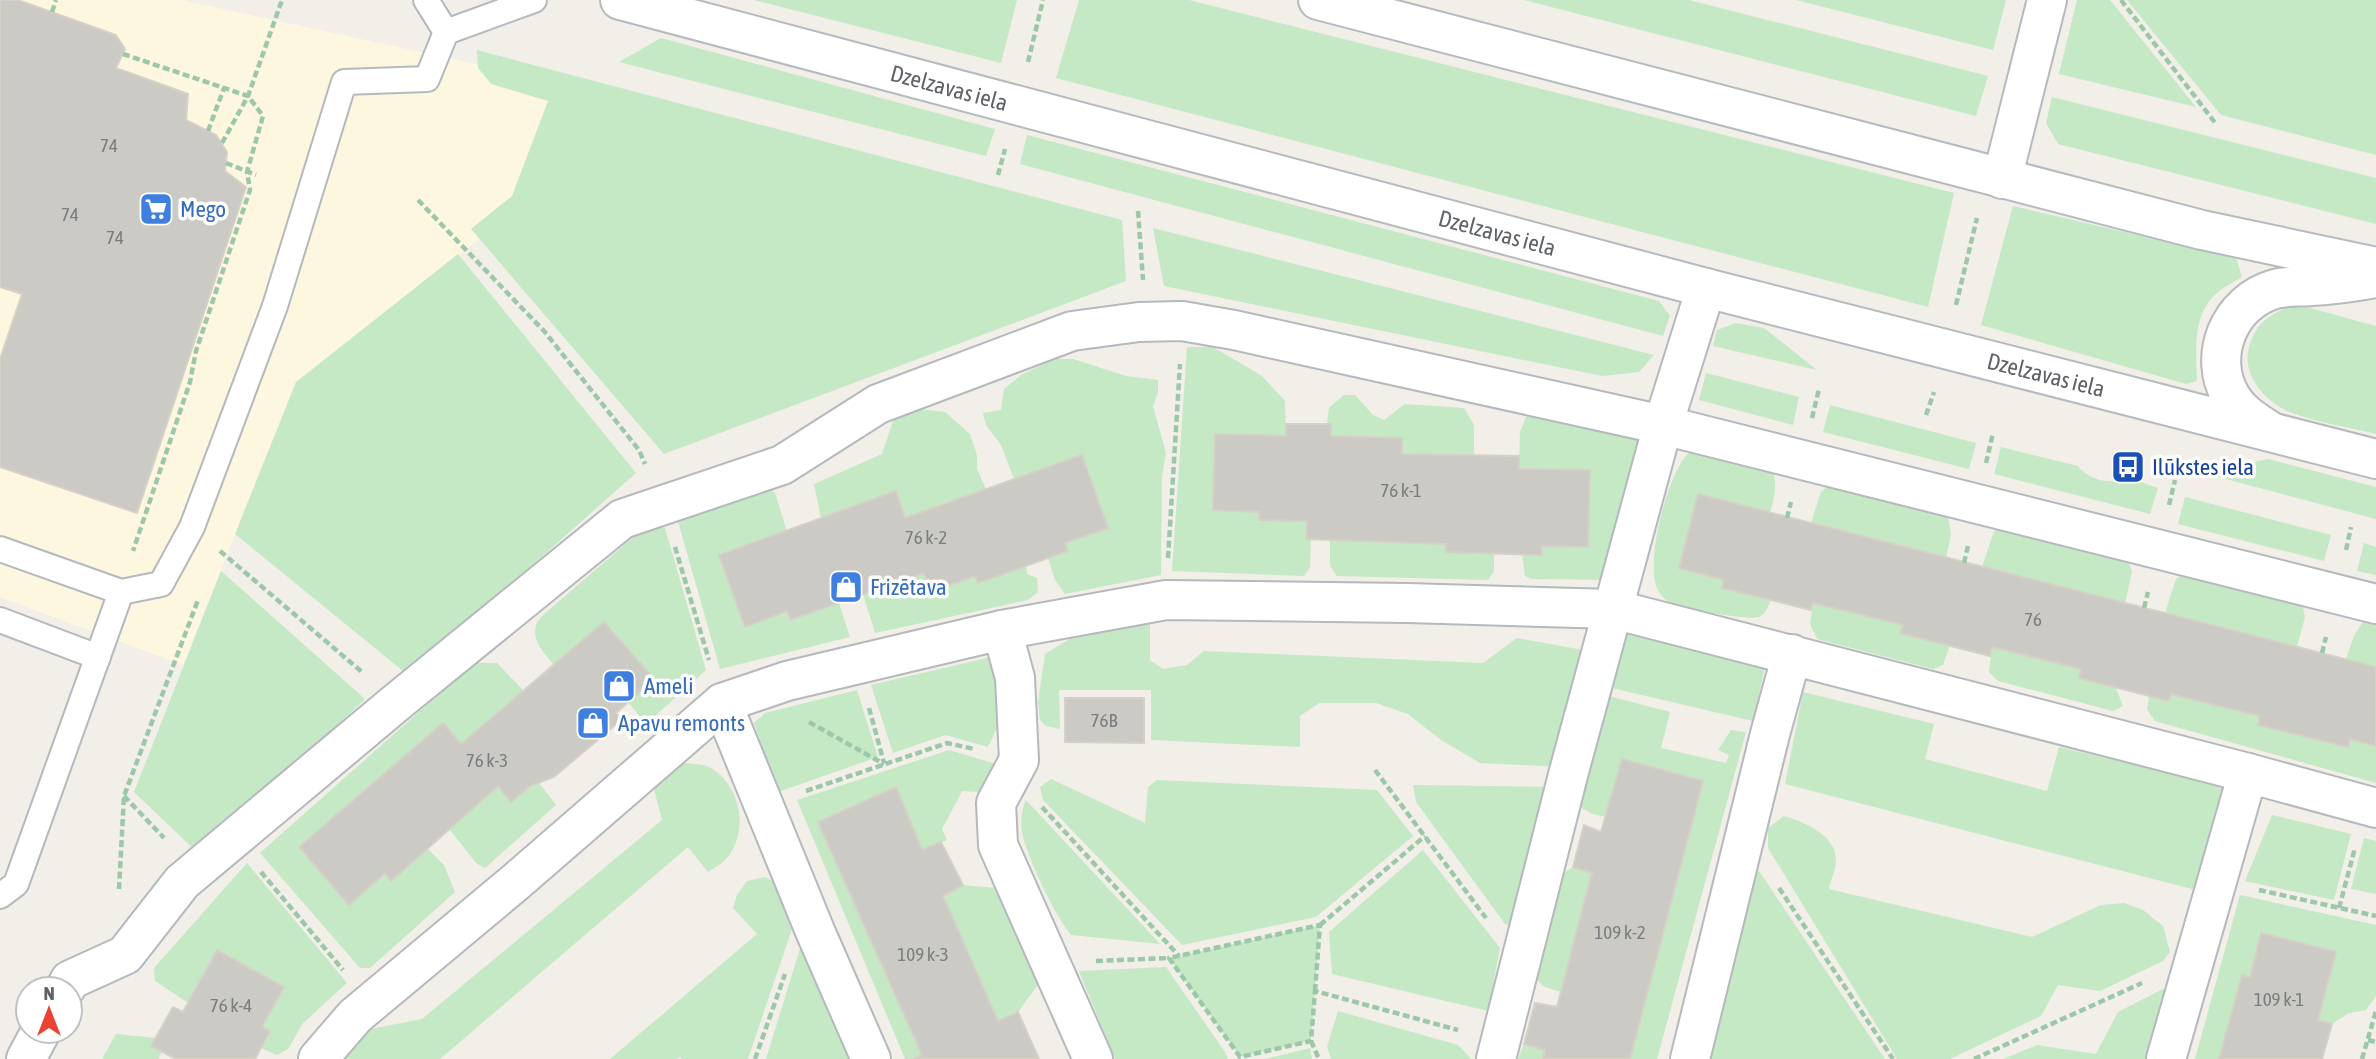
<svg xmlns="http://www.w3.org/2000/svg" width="2376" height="1059" font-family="'Asap Condensed',sans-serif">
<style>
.commercial{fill:#fef7e0}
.green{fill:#c5e8c5}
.building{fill:#cccac5;stroke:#d6d1c6;stroke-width:2}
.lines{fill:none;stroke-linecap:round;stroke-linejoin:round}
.lane-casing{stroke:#b5b8bc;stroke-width:28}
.street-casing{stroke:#b5b8bc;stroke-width:42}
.secondary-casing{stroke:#b6babf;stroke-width:42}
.path{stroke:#9cc7a9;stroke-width:4.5;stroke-dasharray:7 3.5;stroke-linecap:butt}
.lane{stroke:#fff;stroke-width:24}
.street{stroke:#fff;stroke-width:38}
.secondary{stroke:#fff;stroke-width:38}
.labels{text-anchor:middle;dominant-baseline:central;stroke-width:7;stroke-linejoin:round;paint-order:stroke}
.number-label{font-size:19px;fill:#7a7d7f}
.street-label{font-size:23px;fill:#5f6368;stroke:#fff}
.shop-label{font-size:23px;fill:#366cbe;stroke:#fff;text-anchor:start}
.transit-label{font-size:23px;fill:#164399;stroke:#fff;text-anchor:start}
</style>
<rect width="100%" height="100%" fill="#f1efe8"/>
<!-- commercial -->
<path class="commercial" d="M0,0H181L568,84L524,204L296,382L183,665L0,597Z"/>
<!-- green -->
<g class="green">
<path d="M754,0H1017L1001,63Z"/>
<path d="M1079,0H1189L1954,193L1928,307L1056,78Z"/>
<path d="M1524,0H1689L1988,76L1976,116Z"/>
<path d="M1796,0H2006L1993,50Z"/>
<path d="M2077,0H2110L2196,107L2059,74Z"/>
<path d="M2127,0H2376V155L2221,115Z"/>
<path d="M661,38L995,129L986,156L619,62Z"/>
<path d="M477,50L1122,220L1126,281L664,454L471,229L512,196L548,101L491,84L478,68Z"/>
<path d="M2052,97L2376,178V224L2058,144L2046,123Z"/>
<path d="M1027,135L1659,301L1670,316L1663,336L1020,164Z"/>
<path d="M2013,206L2236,258L2242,277C2234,282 2225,286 2218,292C2192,313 2196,351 2197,381L2186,384L1981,325Z"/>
<path d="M1153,228L1654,355L1639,372L1602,376L1164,286Z"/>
<path d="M458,254L636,473L408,675L235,534L296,382Z"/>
<path d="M2288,307L2310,308L2376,326V434C2349,427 2319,423 2292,413C2267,404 2241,376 2249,347C2256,324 2266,317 2288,307Z"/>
<path d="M1736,323L1764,328L1817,370L1713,346L1717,330Z"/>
<path d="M1187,347H1213L1262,376L1285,401L1286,436L1215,434L1213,510L1259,512V520L1307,521L1306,539H1311L1310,567L1304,576L1172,571Z"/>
<path d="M1055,359H1073L1126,376L1158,380V392L1153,406L1166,453L1162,476L1161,575L1065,594L1055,580L1048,558L1065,543L1108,528L1082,455L1014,479L1001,445L986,425L983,413L1001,410L1004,389L1021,375Z"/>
<path d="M1706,373L1799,397L1793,425L1699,400Z"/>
<path d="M1344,395H1355L1373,415L1384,420L1405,404L1464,408L1474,425V467L1402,466V438L1331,436V424H1327L1329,408Z"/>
<path d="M1830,405L1976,443L1969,469L1823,432Z"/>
<path d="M911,408L945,412L970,434L977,455V469L986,489L905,518L896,492L821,518L814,484L882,454L894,418Z"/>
<path d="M1531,414L1654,430L1611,580L1532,579L1525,576L1522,554L1542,555V546L1588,547L1590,471L1519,469L1520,432L1526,417Z"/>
<path d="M1699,447L1767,461C1780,480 1775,492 1770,513L1698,495L1679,568L1724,580L1722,588L1771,600C1768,606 1766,614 1759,617C1750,621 1679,608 1669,602C1666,601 1660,594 1658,590C1644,564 1667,478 1686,456C1689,452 1695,450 1699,447Z"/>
<path d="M2001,447L2078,466C2089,481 2113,485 2129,478L2158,488L2150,514L1994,474Z"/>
<path d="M2268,459L2376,487V519L2203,473Z"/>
<path d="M1832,482L1947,511L1951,534L1946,558L1811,523L1821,492Z"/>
<path d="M764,485L775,493L787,531L719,555L745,626L787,611L839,603L850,637L720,669L675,511Z"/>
<path d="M2185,497L2331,535L2324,561L2178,524Z"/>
<path d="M1401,515V543H1446L1447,552L1494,553V571L1488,580L1337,576L1330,566V522Z"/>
<path d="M2007,523L2125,555L2132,571L2125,604L1982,567L1994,531Z"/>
<path d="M652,527L665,528L706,670L646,724L628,702L654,679L554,665C541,650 526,633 542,616L637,534Z"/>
<path d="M2364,543L2376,547V575L2357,571Z"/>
<path d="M921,565L931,591L975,576L978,583L1026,566L1027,574L1037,578L1038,592L1028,600L875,633L863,594Z"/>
<path d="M2189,570L2300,596L2305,617L2297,647L2165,613L2176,579Z"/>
<path d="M221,571L365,699L201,856L134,792Z"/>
<path d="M1813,603L1903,625L1901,633L1950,645L1943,665L1933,669L1817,639L1810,624Z"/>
<path d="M2376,612V667L2346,659L2354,636L2367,615Z"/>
<path d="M1150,622V660L1163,669L1187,665L1204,651L1483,663L1517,638L1594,652L1563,767L1480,763L1441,740L1408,714L1376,703H1319L1300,716V747L1151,740V690H1059L1060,729L1046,726L1040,720L1038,702L1045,654L1076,635Z"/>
<path d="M1628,632L1765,667L1753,721L1599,685L1613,636Z"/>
<path d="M1992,647L2081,669L2079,678L2116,688L2123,706L2113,711L1998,681L1989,672Z"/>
<path d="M991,657L1009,702L988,747L945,735L893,753L871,685Z"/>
<path d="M474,663H497L524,691L461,744L443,724L349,905L385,873L391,880L428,849L444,865L455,892L370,968H360L260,853Z"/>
<path d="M857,690L878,757L778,792L754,723L765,713Z"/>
<path d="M1803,692L1934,724L1925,759L2047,791L2059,747L2234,789L2204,892L1785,784Z"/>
<path d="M1601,694L1670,712L1661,748L1726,763L1729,755L1718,750L1731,730L1746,732L1657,1059H1630L1703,781L1622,760L1606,817L1593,814L1580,807L1577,798Z"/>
<path d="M2171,694L2260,716L2259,725L2348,747L2350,739L2376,746V783L2155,721L2147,710L2149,696L2169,701Z"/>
<path d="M949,750L996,764V783L979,792L962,791L942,829L947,840L922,850L819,822L924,1059H905L797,800Z"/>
<path d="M687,763C694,764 703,764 709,767C741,784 750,831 726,859C722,864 714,868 708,872L688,847L440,1059H344L371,1029L422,1019L662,820L653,785L668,767Z"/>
<path d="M1051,779L1145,823L1148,787L1157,780L1377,790L1413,836L1316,917L1182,945L1043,800L1040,787Z"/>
<path d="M537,780L556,805L485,868L476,863L450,830L464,817L458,811L493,781L511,802Z"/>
<path d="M1413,785L1554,787L1513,926L1505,924L1416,802Z"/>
<path d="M1026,800L1160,944L1071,935C1053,912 1031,865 1023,837C1020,826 1021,809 1026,800Z"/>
<path d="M2272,815L2351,834L2334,900L2245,881Z"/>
<path d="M1784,816C1804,822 1837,835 1836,861C1836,870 1830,881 1829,889L2032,937L2101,905L2124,903L2143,910L2163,926L2170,952L2163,961L2100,991L2058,985L2041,1016L1950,1059H1897L1768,848V828Z"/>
<path d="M2364,838L2376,841V894L2351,889Z"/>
<path d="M1423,850L1500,948L1488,1011L1332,974L1329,932Z"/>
<path d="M247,863L347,983L303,1023L288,1049L277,1055L261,1048L269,1031L262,1027L284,986L217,950L188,1003L155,981L154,968Z"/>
<path d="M1573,867L1592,873L1561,992C1542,986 1537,987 1535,966L1560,875Z"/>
<path d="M1759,871L1885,1059H1709L1752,880Z"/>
<path d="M765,877L780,885L793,926L748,1059H682L680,1057L677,1059H610L757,934L733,908L737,895L747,881Z"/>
<path d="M963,885L997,888L1042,979L1018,1012L998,1021L943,896Z"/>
<path d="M2240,895L2376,925V996L2366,1010L2349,1013L2332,1024L2318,1020L2335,952L2262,933L2250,978L2242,975L2219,1059H2195Z"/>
<path d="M1320,925L1311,1041L1240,1057L1169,958Z"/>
<path d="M803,939L857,1059H766Z"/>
<path d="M1166,967L1225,1052L1228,1059H1115L1079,971Z"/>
<path d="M2171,985L2150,1059H2003L2037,1045L2096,1054L2118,1012Z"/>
<path d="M1338,1011L1458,1045L1471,1059H1331L1327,1047Z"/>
<path d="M116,1034L156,1038L162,1052L158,1059H102Z"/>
<path d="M1524,1044L1545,1050L1543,1059H1518Z"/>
<path d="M1310,1048L1312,1059H1265Z"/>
</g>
<!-- building -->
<g class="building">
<path d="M0,0H18L116,35L125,49L116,68L188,94L186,120L216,135L227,152L225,171L246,187L137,513L0,467V359L22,294L0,287Z"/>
<path d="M1286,424H1331V436L1402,438V454L1519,456V469L1590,470L1588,547L1542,546V555L1446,552V544L1306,539L1307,521L1259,520V512L1213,510L1215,434L1286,436Z"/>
<path d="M1082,455L1108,528L1065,543L1068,551L978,583L975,576L930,592L924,573L790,620L787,611L745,627L719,555L896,491L905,518Z"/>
<path d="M1698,494L2376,667V746L2350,739L2348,747L2258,725L2260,716L2171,694L2169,701L2079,678L2081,669L1992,647L1990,656L1900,633L1903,625L1813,603L1811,610L1722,588L1724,580L1679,568Z"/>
<path d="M604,622L654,679L616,713L621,720L554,777L530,786L511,802L498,786L391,881L385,873L349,905L299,847L443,723L461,744Z"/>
<path d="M1065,698H1144V743L1065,742Z"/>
<path d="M1622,759L1703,781L1630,1059H1543L1545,1050L1524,1044L1535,1003L1557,1007L1592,873L1573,867L1584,825L1601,832Z"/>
<path d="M896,787L922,850L941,842L963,885L943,896L998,1021L1018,1012L1039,1059H913L922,1055L818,822Z"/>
<path d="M2261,933L2336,952L2318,1020L2332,1024L2322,1059H2219L2242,975L2250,978Z"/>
<path d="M217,950L284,987L262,1027L270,1031L255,1059H176L151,1046L173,1007L183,1012Z"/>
</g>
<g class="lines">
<defs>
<g id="lane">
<path d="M426,0L446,32"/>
<path d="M0,549L121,592L161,584L192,527L275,306L344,82L427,79L446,32L534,0"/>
<path d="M0,620L98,657"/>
<path d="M0,896L16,884L121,592"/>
</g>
<g id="street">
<path d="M2002,179L2047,0"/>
<path d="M1002,630L1015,678L1019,760L996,803L998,845L1093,1059"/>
<path d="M722,703L815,931L871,1059"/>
<path d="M65,989L70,980L125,955L182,882L397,702L622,519L782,465L878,404L1072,331L1139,322L1182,321L1234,330L1663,425L1706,288"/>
<path d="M26,1059L41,1031"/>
<path d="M318,1059L355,1016L518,880L722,703L787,681L1002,630L1166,600L1407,603L1613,609L2248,773L2376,808"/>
<path d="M1496,1059L1568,775L1663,425L2376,604"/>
<path d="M1690,1059L1770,734L1792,654"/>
<path d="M2166,1059L2248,773"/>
</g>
<g id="secondary">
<path d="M620,0L1706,288L2376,459"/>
<path d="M1318,0L2202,230L2376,267"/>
<path d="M2267,429C2253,420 2239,411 2231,397C2207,356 2229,302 2275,289C2286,286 2300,287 2312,286C2334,285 2355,282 2376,278"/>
</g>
</defs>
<!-- lane casing -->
<use href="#lane" class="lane-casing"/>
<!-- street casing -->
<use href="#street" class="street-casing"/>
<!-- secondary casing -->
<use href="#secondary" class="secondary-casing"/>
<!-- path -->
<g class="path">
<path d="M2121,0L2216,124"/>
<path d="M52,12L56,0"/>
<path d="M123,54L248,96L263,116L247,172L250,190L196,351L190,382L133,551"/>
<path d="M1028,62L1043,0"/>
<path d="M208,131L224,88"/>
<path d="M222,143L248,96L282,0"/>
<path d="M226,163L256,175"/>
<path d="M998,175L1005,149"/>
<path d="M418,200L544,331L639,450L645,464"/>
<path d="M1138,211L1143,280"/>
<path d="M1956,305L1977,218"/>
<path d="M1926,415L1934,392"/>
<path d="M1812,418L1819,389"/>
<path d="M1986,463L1993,433"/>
<path d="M2169,505L2175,480"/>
<path d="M1787,518L1791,502"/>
<path d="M675,547L709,660"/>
<path d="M2346,550L2351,527"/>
<path d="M220,551L362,672"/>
<path d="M1168,558L1180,364"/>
<path d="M1964,563L1968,546"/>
<path d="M2144,608L2148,592"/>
<path d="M2322,653L2326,637"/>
<path d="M869,708L884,763"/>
<path d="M809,722L884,764"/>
<path d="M1375,770L1486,918"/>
<path d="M806,791L947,743L974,749"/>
<path d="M124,796L164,838"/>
<path d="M1042,807L1179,956"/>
<path d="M261,872L343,970"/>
<path d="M1779,888L1893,1059"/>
<path d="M119,889L124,796L198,600"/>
<path d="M2259,890L2376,916"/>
<path d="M2339,908L2355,848"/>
<path d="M1320,925L1425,836"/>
<path d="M1096,961L1169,958"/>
<path d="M1315,991L1320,925L1169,958L1240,1057L1311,1041L1315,991L1458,1030"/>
<path d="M2368,1040L2376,1042"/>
<path d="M1311,1041L1319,1059"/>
<path d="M755,1059L785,974"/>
<path d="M1974,1059L2142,983"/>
<path d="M2362,1059L2376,1011"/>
</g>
<!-- lane -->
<use href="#lane" class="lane"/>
<!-- street -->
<use href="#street" class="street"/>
<!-- secondary -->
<use href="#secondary" class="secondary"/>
</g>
<!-- icons -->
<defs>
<symbol id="supermarket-square" viewBox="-11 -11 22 22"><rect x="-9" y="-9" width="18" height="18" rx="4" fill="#3f7fe0" stroke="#fff"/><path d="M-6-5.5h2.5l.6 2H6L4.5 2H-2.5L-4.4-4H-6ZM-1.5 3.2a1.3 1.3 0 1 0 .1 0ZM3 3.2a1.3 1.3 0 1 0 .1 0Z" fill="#fff"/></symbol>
<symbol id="bus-square" viewBox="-11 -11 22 22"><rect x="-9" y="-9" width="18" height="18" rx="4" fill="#1a4fb4" stroke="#fff"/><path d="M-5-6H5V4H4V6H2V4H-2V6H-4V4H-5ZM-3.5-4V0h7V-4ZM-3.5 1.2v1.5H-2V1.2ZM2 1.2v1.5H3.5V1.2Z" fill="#fff"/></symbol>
<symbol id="shop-square" viewBox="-11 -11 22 22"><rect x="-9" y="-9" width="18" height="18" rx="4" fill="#3f7fe0" stroke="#fff"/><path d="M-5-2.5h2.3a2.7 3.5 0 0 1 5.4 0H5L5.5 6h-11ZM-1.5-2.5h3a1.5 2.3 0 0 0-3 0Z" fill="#fff"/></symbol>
</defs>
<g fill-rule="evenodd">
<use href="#supermarket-square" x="137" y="190" width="38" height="38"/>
<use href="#bus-square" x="2109" y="448" width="38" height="38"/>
<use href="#shop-square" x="827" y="568" width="38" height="38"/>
<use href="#shop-square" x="600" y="667" width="38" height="38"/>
<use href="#shop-square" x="574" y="704" width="38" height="38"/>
</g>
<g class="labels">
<!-- number labels -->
<g class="number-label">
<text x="109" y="145">74</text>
<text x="70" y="214">74</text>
<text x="115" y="237">74</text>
<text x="1401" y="490">76 k-1</text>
<text x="926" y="537">76 k-2</text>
<text x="2033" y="619">76</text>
<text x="1104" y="720">76B</text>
<text x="487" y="760">76 k-3</text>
<text x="1620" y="932">109 k-2</text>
<text x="923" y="954">109 k-3</text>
<text x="2279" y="999">109 k-1</text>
<text x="231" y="1005">76 k-4</text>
</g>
<!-- street labels -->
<g class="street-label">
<text transform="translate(949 88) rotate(15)">Dzelzavas iela</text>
<text transform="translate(1497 233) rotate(15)">Dzelzavas iela</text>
<text transform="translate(2046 375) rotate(14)">Dzelzavas iela</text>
</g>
<!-- shop labels -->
<g class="shop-label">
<text x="180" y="209">Mego</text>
<text x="870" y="587">Frizētava</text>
<text x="644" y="686">Ameli</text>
<text x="618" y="723">Apavu remonts</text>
</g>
<!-- transit labels -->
<g class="transit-label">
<text x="2152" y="467">Ilūkstes iela</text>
</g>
</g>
<!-- north arrow -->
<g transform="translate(49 1010)"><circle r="33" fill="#ffffff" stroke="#bfc1c3" stroke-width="2"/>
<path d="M0-5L12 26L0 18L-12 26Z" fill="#ea4335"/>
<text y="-10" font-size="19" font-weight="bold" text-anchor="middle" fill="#5f6368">N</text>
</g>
</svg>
